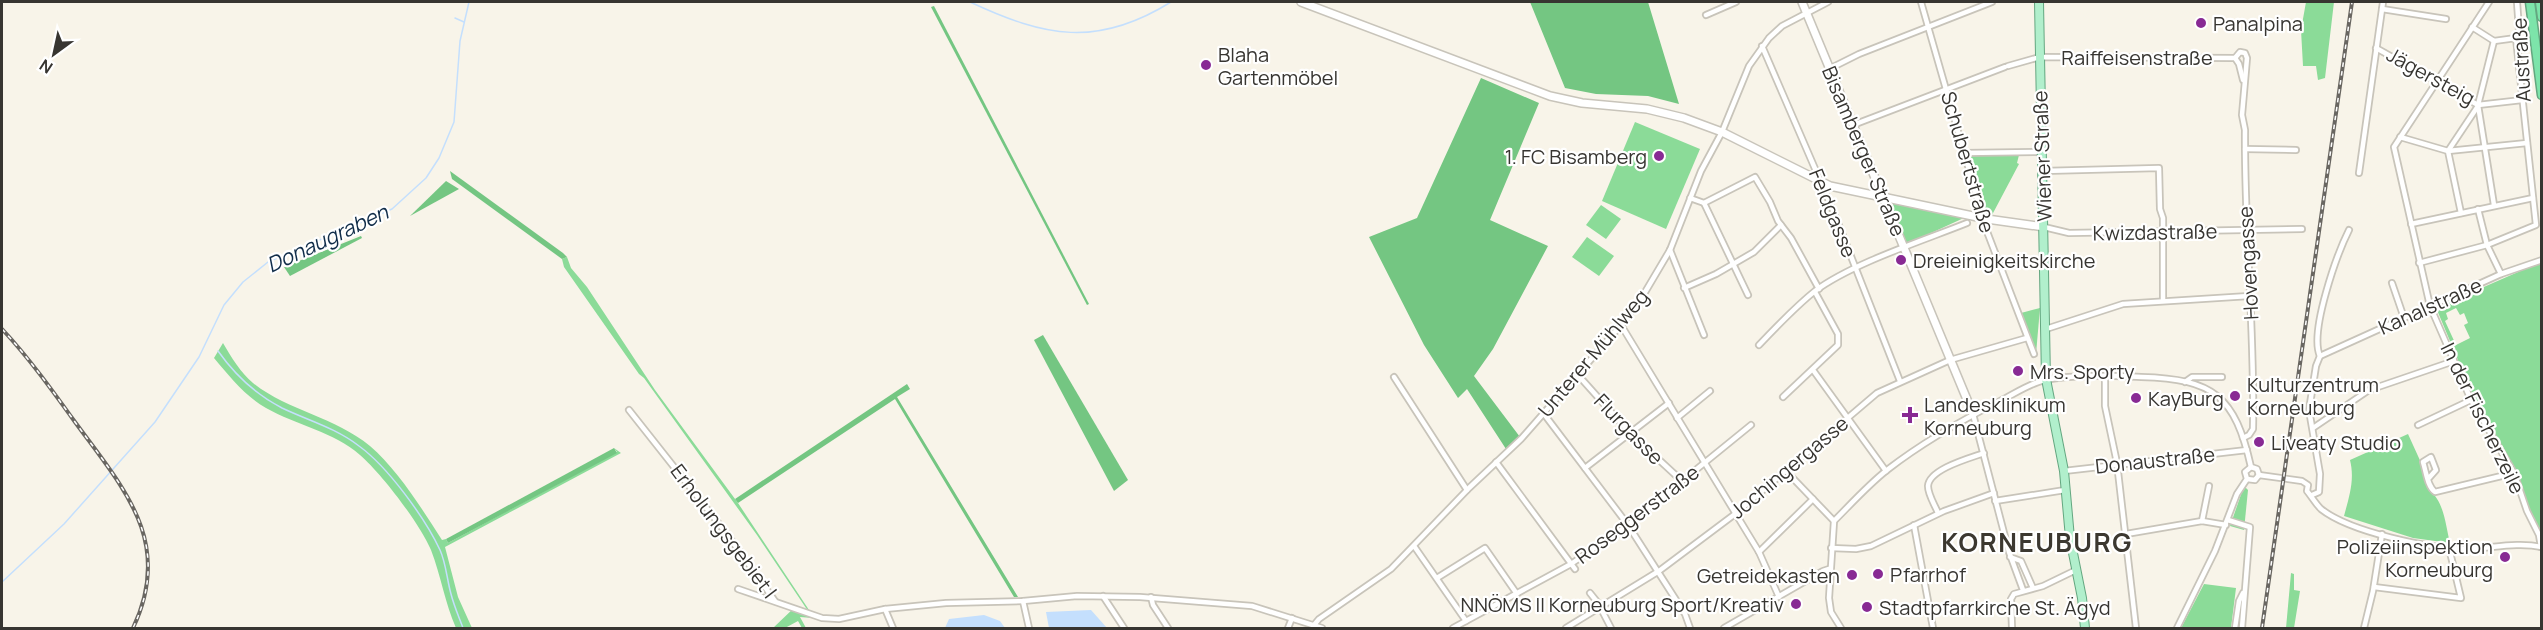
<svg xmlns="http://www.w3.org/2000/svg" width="2543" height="630" font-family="Manrope,sans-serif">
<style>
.green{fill:#8bdb98;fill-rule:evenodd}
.forest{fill:#74c682}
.water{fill:#c4dffd}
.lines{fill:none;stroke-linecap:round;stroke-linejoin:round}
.stream{stroke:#c4dffd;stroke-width:1.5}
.street-casing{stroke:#c8c4ba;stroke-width:8}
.secondary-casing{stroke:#c8c4ba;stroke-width:10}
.primary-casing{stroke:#64a780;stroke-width:10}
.highway-casing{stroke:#64a780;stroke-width:11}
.street{stroke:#fff;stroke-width:4.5}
.secondary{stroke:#fff;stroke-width:7}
.primary{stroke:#b1efcc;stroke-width:8}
.highway{stroke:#7de4aa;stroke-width:8}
.rail-casing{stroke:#696661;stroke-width:4}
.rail{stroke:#fff;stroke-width:1.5;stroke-dasharray:4.5;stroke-linecap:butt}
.poi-dot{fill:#882a94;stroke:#fff;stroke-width:2}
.labels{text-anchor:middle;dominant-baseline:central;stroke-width:4.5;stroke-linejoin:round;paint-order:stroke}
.poi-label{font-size:20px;fill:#373531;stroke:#fff;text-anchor:start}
.street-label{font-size:20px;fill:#373531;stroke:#fff}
.water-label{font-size:21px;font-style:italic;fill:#112d49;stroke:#fff}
.district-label{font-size:26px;font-weight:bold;letter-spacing:1.5px;fill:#3c3830;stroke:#fff}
</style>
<rect width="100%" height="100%" fill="#f8f4e9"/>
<!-- green -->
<g class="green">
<path d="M2306,2H2334L2325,78L2318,80L2316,66H2303L2301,30Z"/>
<path d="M1635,122L1700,149L1666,229L1602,201Z"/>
<path d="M2019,155L2017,163L2019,164L1992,215L1986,214L1970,156Z"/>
<path d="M1887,200L1966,217L1905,245Z"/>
<path d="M1601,205L1621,219L1606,239L1586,225Z"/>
<path d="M1587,237L1614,256L1599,276L1572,257Z"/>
<path d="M567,257L571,268L587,287L655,390L738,503L811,613L813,618L800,617L806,628H802L798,621L785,628H773L795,607L808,611L757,535L644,378L639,374L564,267L562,259Z"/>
<path d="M2541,262V539L2513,466L2478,408L2437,310L2438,307ZM2456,308L2460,315L2464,313L2468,323L2464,325L2470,338L2456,345L2445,321L2448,319L2446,313Z"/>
<path d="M2040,308L2036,354L2021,313Z"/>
<path d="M223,343C231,357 241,373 253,383C288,411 335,417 370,446C398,470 422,509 442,540L446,539L448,543L617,452L614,448L621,453L445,547L458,597L472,628H456C445,603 441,576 431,550C420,524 382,474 360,455C334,432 296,425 266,408C245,396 230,377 214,358Z"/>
<path d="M2408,434L2423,467L2429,491C2444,499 2446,528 2450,543L2413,538L2344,516C2349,497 2355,480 2350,460Z"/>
<path d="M2244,486L2248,490L2244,530L2230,526Z"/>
<path d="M2291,573L2294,574V590L2300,591L2294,628H2286Z"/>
<path d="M2204,584L2236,588L2231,628H2181Z"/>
</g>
<!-- forest -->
<g class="forest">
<path d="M1530,2H1648L1679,104L1648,96L1596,94L1565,88Z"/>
<path d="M934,6L1089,304L1087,305L931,7Z"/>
<path d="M1481,78L1539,103L1490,220L1548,246L1493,349L1474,376L1520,437L1506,449L1467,389L1458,398L1424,345L1369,237L1417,218Z"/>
<path d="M450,171L563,253L567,257L562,259L452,179Z"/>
<path d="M446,181L459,189L410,216Z"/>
<path d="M361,236L362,238L290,276L284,267Z"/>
<path d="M1043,335L1128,480L1114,491L1034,340Z"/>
<path d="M907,384L910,389L897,397L1018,597H1014L895,399L738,503L735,499Z"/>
<path d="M614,448L617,453L448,543L446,539Z"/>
</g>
<!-- water -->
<g class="water">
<path d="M1091,610L1107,628H1049L1046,612Z"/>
<path d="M984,615L1000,621L1005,628H945L949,619Z"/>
</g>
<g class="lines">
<!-- stream -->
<g class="stream">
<path d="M970,2C1045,37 1097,48 1171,2"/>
<path d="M455,18L464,22"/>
<path d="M218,351C235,375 255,394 282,408C307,420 336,428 359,446C388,467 425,518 440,550C446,563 447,580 451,594C454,606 459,617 463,628"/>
<path d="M2,582L64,524L155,422L199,357L224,305L243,282L268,262L392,209L426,178L439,158L454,122L460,41L469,2"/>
</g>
<defs>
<g id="street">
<path d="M1921,2L1986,229L2034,354"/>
<path d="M2489,2L2394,147L2430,306L2471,400L2514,473L2527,511L2539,535L2541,547"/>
<path d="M2382,9L2446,19"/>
<path d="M1706,15L1736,2"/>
<path d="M2472,27L2494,41L2516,38"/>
<path d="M2494,41L2478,105L2494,205"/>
<path d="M1762,46L1832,208L1900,381"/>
<path d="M2376,48L2478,105L2522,100"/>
<path d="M2235,58L2240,52L2245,53L2247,58L2242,115L2245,130C2244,230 2255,329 2253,429L2249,435L2243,438"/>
<path d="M2008,66L2040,57L2235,58L2239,64L2243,80"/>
<path d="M1829,69L1859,54L1992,2"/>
<path d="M1853,125L2005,67"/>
<path d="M2400,137L2448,151L2527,143"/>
<path d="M2245,149L2296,150"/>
<path d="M1964,153L2036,152"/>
<path d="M2043,171L2159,168L2160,209L2163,218V300"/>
<path d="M2359,173L2383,2"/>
<path d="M1690,198L1704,203L1755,177L1770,202L1778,221L1791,238L1819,289"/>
<path d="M1704,203L1748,295"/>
<path d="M2478,209L2487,245L2501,274"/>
<path d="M2461,213L2448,151L2478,106"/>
<path d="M2411,224L2533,198"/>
<path d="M2044,227L2069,233L2302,229"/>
<path d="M1670,250L1704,335"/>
<path d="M2419,263L2487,245L2536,225L2516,38L2519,30L2517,2"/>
<path d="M2392,283L2404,318"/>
<path d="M1684,288L1716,274L1754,252L1781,225"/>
<path d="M1621,325L1759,552L1779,597"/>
<path d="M2046,329L2123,304L2249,296"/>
<path d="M1759,345C1777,326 1795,307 1815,291C1853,263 1922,241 1967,223"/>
<path d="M2320,356L2501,274L2542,260"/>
<path d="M1813,370L1886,471"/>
<path d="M1578,375L1630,433L1682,481"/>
<path d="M1394,377L1467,490"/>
<path d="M2105,377V406L2117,463L2136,628"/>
<path d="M2185,382L2192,377H2222"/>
<path d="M1783,397L1838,345V334L1815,292"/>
<path d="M629,410L727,534L775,601"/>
<path d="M1544,414L1628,525L1685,614L1690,628"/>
<path d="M1973,414L2009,552L2023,590"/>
<path d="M1677,418L1710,391"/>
<path d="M2418,425L2471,400"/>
<path d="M2313,428L2369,390L2454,361"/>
<path d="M1496,462L1575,569"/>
<path d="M1585,468L1669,403"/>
<path d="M1785,470L1834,521"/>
<path d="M2064,471L2247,450"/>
<path d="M2259,475L2302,481L2308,485L2307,491C2312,497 2315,503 2321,509C2350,532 2430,549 2468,549C2493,548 2517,542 2542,547"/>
<path d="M2247,479L2255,480L2259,475"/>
<path d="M2428,479L2436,470L2431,457L2423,462C2426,471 2427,486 2435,492L2514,473"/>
<path d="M2312,495L2319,492L2320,474L2309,410L2316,366L2320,356C2309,332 2337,254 2349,230"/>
<path d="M1995,501L2065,490"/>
<path d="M1938,513C1935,505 1928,495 1928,486C1929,469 1970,458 1984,453"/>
<path d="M2228,520L2250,527L2242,628"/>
<path d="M2202,521L2209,486"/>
<path d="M1914,525L1933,628"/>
<path d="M2126,534L2202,521L2226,525"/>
<path d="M1414,546L1466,621"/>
<path d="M1831,548L1856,549L1871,546L1944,511L1994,493"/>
<path d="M1759,552L1813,499"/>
<path d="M2010,557L2021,561L2033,588"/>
<path d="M1437,578L1485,548L1517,594"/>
<path d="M2374,587L2461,598L2449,548"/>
<path d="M738,589L822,618L839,619L885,609L946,603L1023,601L1077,596L1140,597L1252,606L1322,628"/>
<path d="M1590,593L1598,603L1611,628"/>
<path d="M1103,596L1124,628"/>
<path d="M1151,597L1153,605L1168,628"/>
<path d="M1023,601L1029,628"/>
<path d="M885,609L893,628"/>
<path d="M1314,625L1319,619L1391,569L1469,488L1521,439L1621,325L1641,299L1670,250L1701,171L1722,132L1749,66L1769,38L1782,26L1828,2"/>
<path d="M1288,628L1292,618"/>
<path d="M1453,628L1571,564L1628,525L1751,425"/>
<path d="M1566,628L1659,571L1735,514L1877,393L1950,360L2027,338"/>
<path d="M1724,628L1823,571L1829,569"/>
<path d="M1841,628L1831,612L1829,598L1834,521C1851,504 1868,485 1887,470C1922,443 1960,421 2000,401C2014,394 2030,383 2045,380C2071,374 2114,376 2141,377C2214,379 2235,396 2251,467L2257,469L2259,475"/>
<path d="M2012,628L2011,599L2014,594L2043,586L2076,570"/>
<path d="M2177,628L2215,551L2237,494L2247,479L2245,472L2251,467"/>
<path d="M2235,628L2239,601L2243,593"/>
<path d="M2364,628L2373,591L2382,534"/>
</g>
<g id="secondary">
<path d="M1301,2L1550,96L1582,103L1647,109L1684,118L1722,132L1830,186L1987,219L2044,227"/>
<path d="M1802,2L1973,414"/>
</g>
<path id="primary" d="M2039,2L2046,379L2064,471L2070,538L2082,598L2085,628"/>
<g id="highway">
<path d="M2530,2L2542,95"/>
<path d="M2540,2L2542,17"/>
</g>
</defs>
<!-- street casing -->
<use href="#street" class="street-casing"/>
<!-- secondary casing -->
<use href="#secondary" class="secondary-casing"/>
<!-- primary casing -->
<use href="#primary" class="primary-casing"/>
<!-- highway casing -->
<use href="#highway" class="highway-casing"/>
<!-- street -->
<use href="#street" class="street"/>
<!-- secondary -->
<use href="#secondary" class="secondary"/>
<!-- primary -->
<use href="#primary" class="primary"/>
<!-- highway -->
<use href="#highway" class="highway"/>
<defs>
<g id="rail">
<path d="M2,329C29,358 52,390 75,422C124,489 174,542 133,628"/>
<path d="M2262,628L2352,2"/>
</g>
</defs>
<!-- rail casing -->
<use href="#rail" class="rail-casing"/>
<!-- rail -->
<use href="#rail" class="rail"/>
</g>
<!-- markers -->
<g class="poi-dot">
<circle cx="2201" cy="23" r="6"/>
<circle cx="1206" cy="65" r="6"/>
<circle cx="1659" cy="156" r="6"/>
<circle cx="1901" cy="260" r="6"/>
<circle cx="2018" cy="371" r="6"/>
<circle cx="2235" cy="396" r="6"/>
<circle cx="2136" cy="398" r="6"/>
<path d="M1907 406h6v6h6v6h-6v6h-6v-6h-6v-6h6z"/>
<circle cx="2259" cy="442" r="6"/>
<circle cx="2505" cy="557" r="6"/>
<circle cx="1878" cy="574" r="6"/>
<circle cx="1852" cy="575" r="6"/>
<circle cx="1796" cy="604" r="6"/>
<circle cx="1867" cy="607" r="6"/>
</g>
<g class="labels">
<!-- poi labels -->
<g class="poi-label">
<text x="2213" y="23">Panalpina</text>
<text x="1218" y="54">Blaha<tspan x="1218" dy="23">Gartenmöbel</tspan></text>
<text x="1647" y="156" text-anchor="end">1. FC Bisamberg</text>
<text x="1913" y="260">Dreieinigkeitskirche</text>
<text x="2030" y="371">Mrs. Sporty</text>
<text x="2247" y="384">Kulturzentrum<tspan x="2247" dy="23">Korneuburg</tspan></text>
<text x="2148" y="398">KayBurg</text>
<text x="1924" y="404">Landesklinikum<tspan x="1924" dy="23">Korneuburg</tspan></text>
<text x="2271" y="442">Liveaty Studio</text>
<text x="2493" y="546" text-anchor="end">Polizeiinspektion<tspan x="2493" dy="23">Korneuburg</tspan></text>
<text x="1890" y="574">Pfarrhof</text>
<text x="1840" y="575" text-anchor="end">Getreidekasten</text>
<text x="1784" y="604" text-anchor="end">NNÖMS II Korneuburg Sport/Kreativ</text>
<text x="1879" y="607">Stadtpfarrkirche St. Ägyd</text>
</g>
<!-- street labels -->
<g class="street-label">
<text x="2137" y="57">Raiffeisenstraße</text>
<text transform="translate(2521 60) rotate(-93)">Austraße</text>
<text transform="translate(2431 76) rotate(29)">Jägersteig</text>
<text transform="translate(1864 151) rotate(67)">Bisamberger Straße</text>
<text transform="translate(2042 156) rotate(-92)">Wiener Straße</text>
<text transform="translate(1968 162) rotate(74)">Schubertstraße</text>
<text transform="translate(1833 213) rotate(68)">Feldgasse</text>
<text transform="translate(2155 232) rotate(-1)">Kwizdastraße</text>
<text transform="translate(2248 263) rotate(-93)">Hovengasse</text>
<text transform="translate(2430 306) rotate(-24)">Kanalstraße</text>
<text transform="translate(1593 353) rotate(-50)">Unterer Mühlweg</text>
<text transform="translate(2483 418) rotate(64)">In der Fischerzeile</text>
<text transform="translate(1629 429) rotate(46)">Flurgasse</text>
<text transform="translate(2155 460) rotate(-6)">Donaustraße</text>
<text transform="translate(1789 467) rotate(-40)">Jochingergasse</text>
<text transform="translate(1637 514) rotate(-37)">Roseggerstraße</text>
<text transform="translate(724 531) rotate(53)">Erholungsgebiet I</text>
</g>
<!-- water labels -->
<g class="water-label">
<text transform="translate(327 238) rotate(-25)">Donaugraben</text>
</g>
<!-- district labels -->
<g class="district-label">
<text x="2037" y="542">KORNEUBURG</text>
</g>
</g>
<!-- border -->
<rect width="2543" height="630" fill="none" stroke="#373531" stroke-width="6"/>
<!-- north arrow -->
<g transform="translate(54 54) rotate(213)" stroke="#ffffff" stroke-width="4.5" paint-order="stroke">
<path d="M0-4.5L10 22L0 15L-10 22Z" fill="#373531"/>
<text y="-9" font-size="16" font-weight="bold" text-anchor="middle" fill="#373531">N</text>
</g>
</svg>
